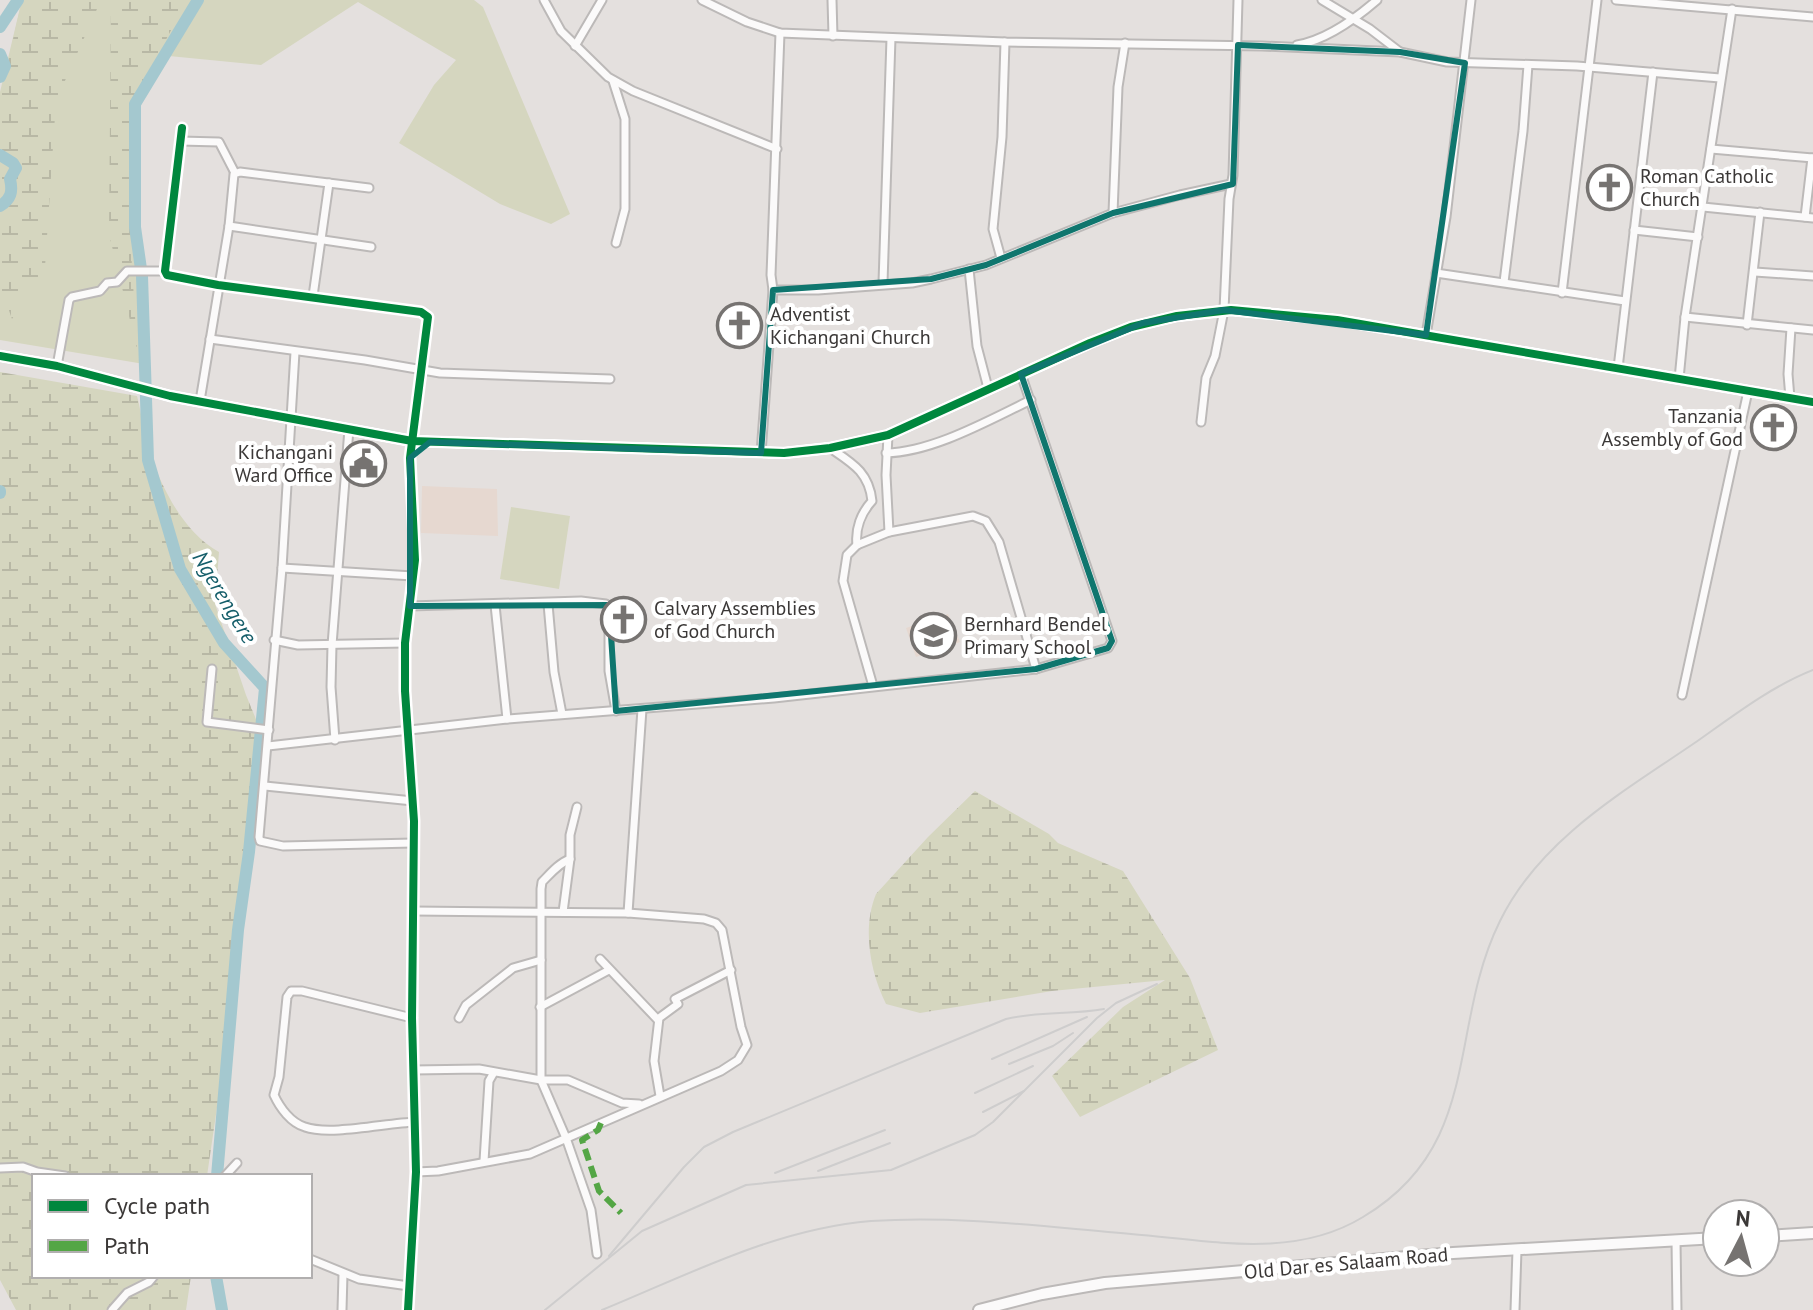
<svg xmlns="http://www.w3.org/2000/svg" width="1813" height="1310" font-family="'PT Sans',sans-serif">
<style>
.education{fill:#e6d8d0}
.green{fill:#d5d6bf}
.wetland{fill:url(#wetland-marsh)}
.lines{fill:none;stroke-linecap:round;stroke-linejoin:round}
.river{stroke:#a4c8cf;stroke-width:12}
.minor-casing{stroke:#bcb9b8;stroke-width:11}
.tertiary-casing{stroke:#bcb9b8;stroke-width:13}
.secondary-casing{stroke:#bcb9b8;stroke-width:14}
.minor{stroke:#fbfafa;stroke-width:7}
.tertiary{stroke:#fbfafa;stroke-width:9}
.secondary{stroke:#fbfafa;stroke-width:10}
.rail{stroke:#cecdcd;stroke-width:2}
.quiet{stroke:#54a645;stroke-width:6;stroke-dasharray:12 6;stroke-linecap:butt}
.cycleway-casing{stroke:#fff;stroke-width:13}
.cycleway{stroke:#00873e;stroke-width:8}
.marked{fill:none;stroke:#0f766e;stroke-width:6;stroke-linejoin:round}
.labels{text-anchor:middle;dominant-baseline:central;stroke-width:8;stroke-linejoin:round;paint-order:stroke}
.poi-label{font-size:20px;fill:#3b3837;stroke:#fff;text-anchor:start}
.street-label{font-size:20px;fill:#3b3837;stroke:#fff}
.water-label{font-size:22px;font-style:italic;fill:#155e6a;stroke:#fff}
</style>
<defs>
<pattern id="wetland-marsh" width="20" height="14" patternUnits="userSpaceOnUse" patternTransform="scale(2)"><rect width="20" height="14" fill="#d5d6bf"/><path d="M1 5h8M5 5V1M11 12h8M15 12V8" fill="none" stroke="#b8b8a5"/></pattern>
</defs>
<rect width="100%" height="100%" fill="#e4e0de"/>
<!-- education -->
<g class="education">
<path d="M422,486L497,489L498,536L421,533Z"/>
<path d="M948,614L960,642L916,657L906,628Z"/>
</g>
<!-- green -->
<g class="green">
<path d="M25,0H474L483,7L570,214L551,224L500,204L399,143L434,85L456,60L358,2L261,65L169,56L135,104L138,304L144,364L0,340V92L20,8Z"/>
<path d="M511,507L570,516L559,589L500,579Z"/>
</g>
<!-- wetland -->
<g class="wetland">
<path d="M22,0H101L56,101L45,267L12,319L0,285V96Z"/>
<path d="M111,0H187L133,102L129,217L137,349L109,234Z"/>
<path d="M0,372L137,396C142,414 143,433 149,451C162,488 183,532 219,552L215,604L246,695L269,751L207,1176H34V1276H191L186,1310H16L0,1280Z"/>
<path d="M975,791L1049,834L1058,843L1123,871L1190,978L1218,1050L1080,1117L1052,1076L1123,1007L1165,980L1052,991L920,1013L886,1004C870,972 862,928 876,894L928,837Z"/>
</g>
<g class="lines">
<!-- river -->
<g class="river">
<path d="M198,0L135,104V227L142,276L148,460L180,569L224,643L265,688L249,852L238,930L217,1176"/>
<path d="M0,27L18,0"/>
<path d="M0,54L5,66L0,77"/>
<path d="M0,155L13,163L16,168L10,179C13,192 11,199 0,206"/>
<path d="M0,491V493"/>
<path d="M216,1276L222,1310"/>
</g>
<defs>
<g id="minor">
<path d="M544,0L561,31L608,77L633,91L777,149"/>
<path d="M702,0L747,22L780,33L1005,42L1262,46L1400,52L1447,62L1577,66L1720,78"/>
<path d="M832,0L833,36"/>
<path d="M1322,0L1370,29L1400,52"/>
<path d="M1616,0L1813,17"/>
<path d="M1297,45C1326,40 1355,19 1377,0"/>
<path d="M575,46L602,0"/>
<path d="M613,81L625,119V209L616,243"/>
<path d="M182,128L165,271L167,275L218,285L421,312L428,317L410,458L415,560L405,643V691L414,821L412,1018L416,1172L408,1310"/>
<path d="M180,141L219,142L235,173"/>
<path d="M1711,149L1813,158"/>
<path d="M1703,207L1813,218"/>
<path d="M1113,213L1118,87L1125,43"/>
<path d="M1805,217L1812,158"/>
<path d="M229,226L371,247"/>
<path d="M1634,230L1698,237"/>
<path d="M1001,258L993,229L1002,137L1005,42"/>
<path d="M969,269L977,346L988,388"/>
<path d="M1755,272L1813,276"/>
<path d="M1436,273L1625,301"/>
<path d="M1504,282L1523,131L1528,65"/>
<path d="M883,283L891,38"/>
<path d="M773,290H818L912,283L931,279L986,265L1113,213L1180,195L1231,184"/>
<path d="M1562,293L1597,0"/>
<path d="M313,296L329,183"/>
<path d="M1685,317L1813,330"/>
<path d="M1747,325L1760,212"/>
<path d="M1426,335L1446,217L1471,0"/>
<path d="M210,339L365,360L440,373L610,379"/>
<path d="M295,352L282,568L259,837L260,841L283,846L413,843"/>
<path d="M57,366L69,300L72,297L100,291L107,283L117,282L127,271H165"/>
<path d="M1618,368L1653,72"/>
<path d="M1679,379L1685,317L1732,9"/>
<path d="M1790,398L1788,374L1791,328"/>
<path d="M200,401L229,226L234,174L240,172L369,188"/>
<path d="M1201,422L1206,378L1215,356L1224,310L1229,199L1233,175L1238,0"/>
<path d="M888,435L886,475L889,532"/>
<path d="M830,448C852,463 869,472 872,501C861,513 855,529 857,545"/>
<path d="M761,453L773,290L771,275L780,33"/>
<path d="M886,453C933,452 989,420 1031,400"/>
<path d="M282,568L413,576"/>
<path d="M548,604L554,672L562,714"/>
<path d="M495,605L507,719"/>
<path d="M410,606L581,601L606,604L609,608V671L616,711"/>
<path d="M274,640L298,645L405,643"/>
<path d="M212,669L207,722L269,730"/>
<path d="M873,686L843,581L847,555L857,545L889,532L973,516L986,521L999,542L1036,669"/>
<path d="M1682,695L1748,391"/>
<path d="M335,740L331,687L332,645L349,429"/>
<path d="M268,746L507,719L774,698L1036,669L1108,648L1112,641L1021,374"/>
<path d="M265,786L413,801"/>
<path d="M570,859C559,863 550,874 542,882L541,889V1080L566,1138L591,1210L597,1254"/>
<path d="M413,911L628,913L704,919L716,923L722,930L741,1027L747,1045L738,1060L721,1071L530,1154L438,1171L416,1172"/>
<path d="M563,912L570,859V835L577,807"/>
<path d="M628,913L642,709"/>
<path d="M600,959L658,1020"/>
<path d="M540,1007L609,970"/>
<path d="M412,1018L302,991H291L287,997L279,1077L274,1095C280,1108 291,1123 305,1127C330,1136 386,1123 415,1122"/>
<path d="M459,1018L466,1005L513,968L541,960"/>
<path d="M413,1070L479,1069L541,1080H568L622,1103L639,1104"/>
<path d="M660,1096L654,1061L659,1018L678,1004L675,999L731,970"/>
<path d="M484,1161L489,1081L493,1074"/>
<path d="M0,1168L23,1167L37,1172L65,1176"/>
<path d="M225,1176L237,1163"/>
<path d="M1676,1241L1677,1310"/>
<path d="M310,1259L359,1279L409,1286"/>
<path d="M112,1310L127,1293L149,1282L154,1276"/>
<path d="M342,1310L343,1274"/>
<path d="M1515,1310L1517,1250"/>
</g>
<path id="tertiary" d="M0,356L57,366L170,396L412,441L784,453L830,448L888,435L1090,343L1131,327L1177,316L1231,310L1337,320L1813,402"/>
<g id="secondary">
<path d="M1765,1236L1813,1233"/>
<path d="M979,1310L1042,1294L1105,1283L1453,1253L1717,1238"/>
</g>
</defs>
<!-- minor casing -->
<use href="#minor" class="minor-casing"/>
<!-- tertiary casing -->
<use href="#tertiary" class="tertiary-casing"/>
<!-- secondary casing -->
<use href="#secondary" class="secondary-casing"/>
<!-- minor -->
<use href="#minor" class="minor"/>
<!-- tertiary -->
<use href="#tertiary" class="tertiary"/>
<!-- secondary -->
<use href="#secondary" class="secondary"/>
<!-- rail -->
<g class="rail">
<path d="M992,1059L1087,1017"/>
<path d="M1009,1064L1053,1046L1073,1033"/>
<path d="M975,1093L1033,1066"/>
<path d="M983,1112L1024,1091L1097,1018L1116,1003L1157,984"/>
<path d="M818,1171L890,1143"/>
<path d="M775,1173L885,1130"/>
<path d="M609,1256L684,1167L704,1147L733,1132L1006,1019C1039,1011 1071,1015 1104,1009"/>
<path d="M545,1310L642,1231L746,1185L891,1170L975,1135L993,1122L1024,1091"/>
<path d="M602,1310C690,1274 775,1229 871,1221C957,1215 1045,1227 1131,1234C1208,1240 1293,1260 1363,1217C1484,1145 1447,1028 1500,921C1540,839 1623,792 1696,742C1733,716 1770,687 1813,670"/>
</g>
<!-- quiet -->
<path class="quiet" d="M601,1123L598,1130L582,1140L599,1191L621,1213"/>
<defs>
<g id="cycleway">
<path d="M182,128L165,271L167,275L218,285L421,312L428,317L410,458L415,560L405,643V691L414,821L412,1018L416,1172L408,1310"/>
<path d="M0,356L57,366L170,396L412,441L784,453L830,448L888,435L1090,343L1131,327L1177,316L1231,310L1337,320L1813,402"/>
</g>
</defs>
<!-- cycleway casing -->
<use href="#cycleway" class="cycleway-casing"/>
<!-- cycleway -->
<use href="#cycleway" class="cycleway"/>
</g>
<!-- marked area -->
<path class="marked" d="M1238,45L1400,52L1465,63L1426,335L1224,310L1143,323L1021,374L1112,641L1108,648L1036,669L616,711L609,605L410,606V458L430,442L761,453L773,290L931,279L986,265L1113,213L1233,184Z"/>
<!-- icons -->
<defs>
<symbol id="church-ring" viewBox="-11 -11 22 22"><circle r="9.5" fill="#fff" stroke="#767371" stroke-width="1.5"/><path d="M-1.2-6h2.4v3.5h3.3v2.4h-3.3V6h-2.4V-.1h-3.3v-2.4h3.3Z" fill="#767371"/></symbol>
<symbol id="civic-ring" viewBox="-11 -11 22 22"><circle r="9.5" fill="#fff" stroke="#767371" stroke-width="1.5"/><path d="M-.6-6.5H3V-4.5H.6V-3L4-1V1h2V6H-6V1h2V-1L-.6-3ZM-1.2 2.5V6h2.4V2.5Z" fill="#767371"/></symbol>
<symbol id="school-ring" viewBox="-11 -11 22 22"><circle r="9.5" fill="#fff" stroke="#767371" stroke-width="1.5"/><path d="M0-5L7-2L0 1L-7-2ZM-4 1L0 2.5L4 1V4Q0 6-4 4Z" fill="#767371"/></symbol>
</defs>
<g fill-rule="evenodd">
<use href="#church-ring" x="1584" y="162" width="51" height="51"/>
<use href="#church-ring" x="714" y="300" width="51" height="51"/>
<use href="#church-ring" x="1748" y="402" width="51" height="51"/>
<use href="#civic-ring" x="338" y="438" width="51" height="51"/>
<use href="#church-ring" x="598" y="594" width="51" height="51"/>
<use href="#school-ring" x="908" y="610" width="51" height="51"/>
</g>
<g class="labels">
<!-- poi labels -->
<g class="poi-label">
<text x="1640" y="176">Roman Catholic<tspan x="1640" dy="23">Church</tspan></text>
<text x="770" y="314">Adventist<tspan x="770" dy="23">Kichangani Church</tspan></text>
<text x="1743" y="416" text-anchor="end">Tanzania<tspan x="1743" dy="23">Assembly of God</tspan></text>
<text x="333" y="452" text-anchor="end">Kichangani<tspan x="333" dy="23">Ward Office</tspan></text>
<text x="654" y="608">Calvary Assemblies<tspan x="654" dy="23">of God Church</tspan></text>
<text x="964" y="624">Bernhard Bendel<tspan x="964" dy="23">Primary School</tspan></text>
</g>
<!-- street labels -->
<g class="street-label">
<text transform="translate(1346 1263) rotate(-5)">Old Dar es Salaam Road</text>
</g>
<!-- water labels -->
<g class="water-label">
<text transform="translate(225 597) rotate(59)">Ngerengere</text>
</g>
</g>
<!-- legend -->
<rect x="32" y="1174" width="280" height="104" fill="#ffffff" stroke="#b1afaf" stroke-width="2"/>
<rect x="48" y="1200" width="40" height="12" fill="#00873e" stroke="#b1afaf" stroke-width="2"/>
<text x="104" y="1214" font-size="24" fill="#3b3837">Cycle path</text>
<rect x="48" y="1240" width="40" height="12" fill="#54a645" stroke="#b1afaf" stroke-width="2"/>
<text x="104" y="1254" font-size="24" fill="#3b3837">Path</text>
<!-- north arrow -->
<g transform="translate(1741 1238) rotate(6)"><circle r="38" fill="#ffffff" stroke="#b1afaf" stroke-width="2"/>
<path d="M0-6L14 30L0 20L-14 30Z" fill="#767371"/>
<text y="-12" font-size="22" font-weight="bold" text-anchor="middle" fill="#3b3837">N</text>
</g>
</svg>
